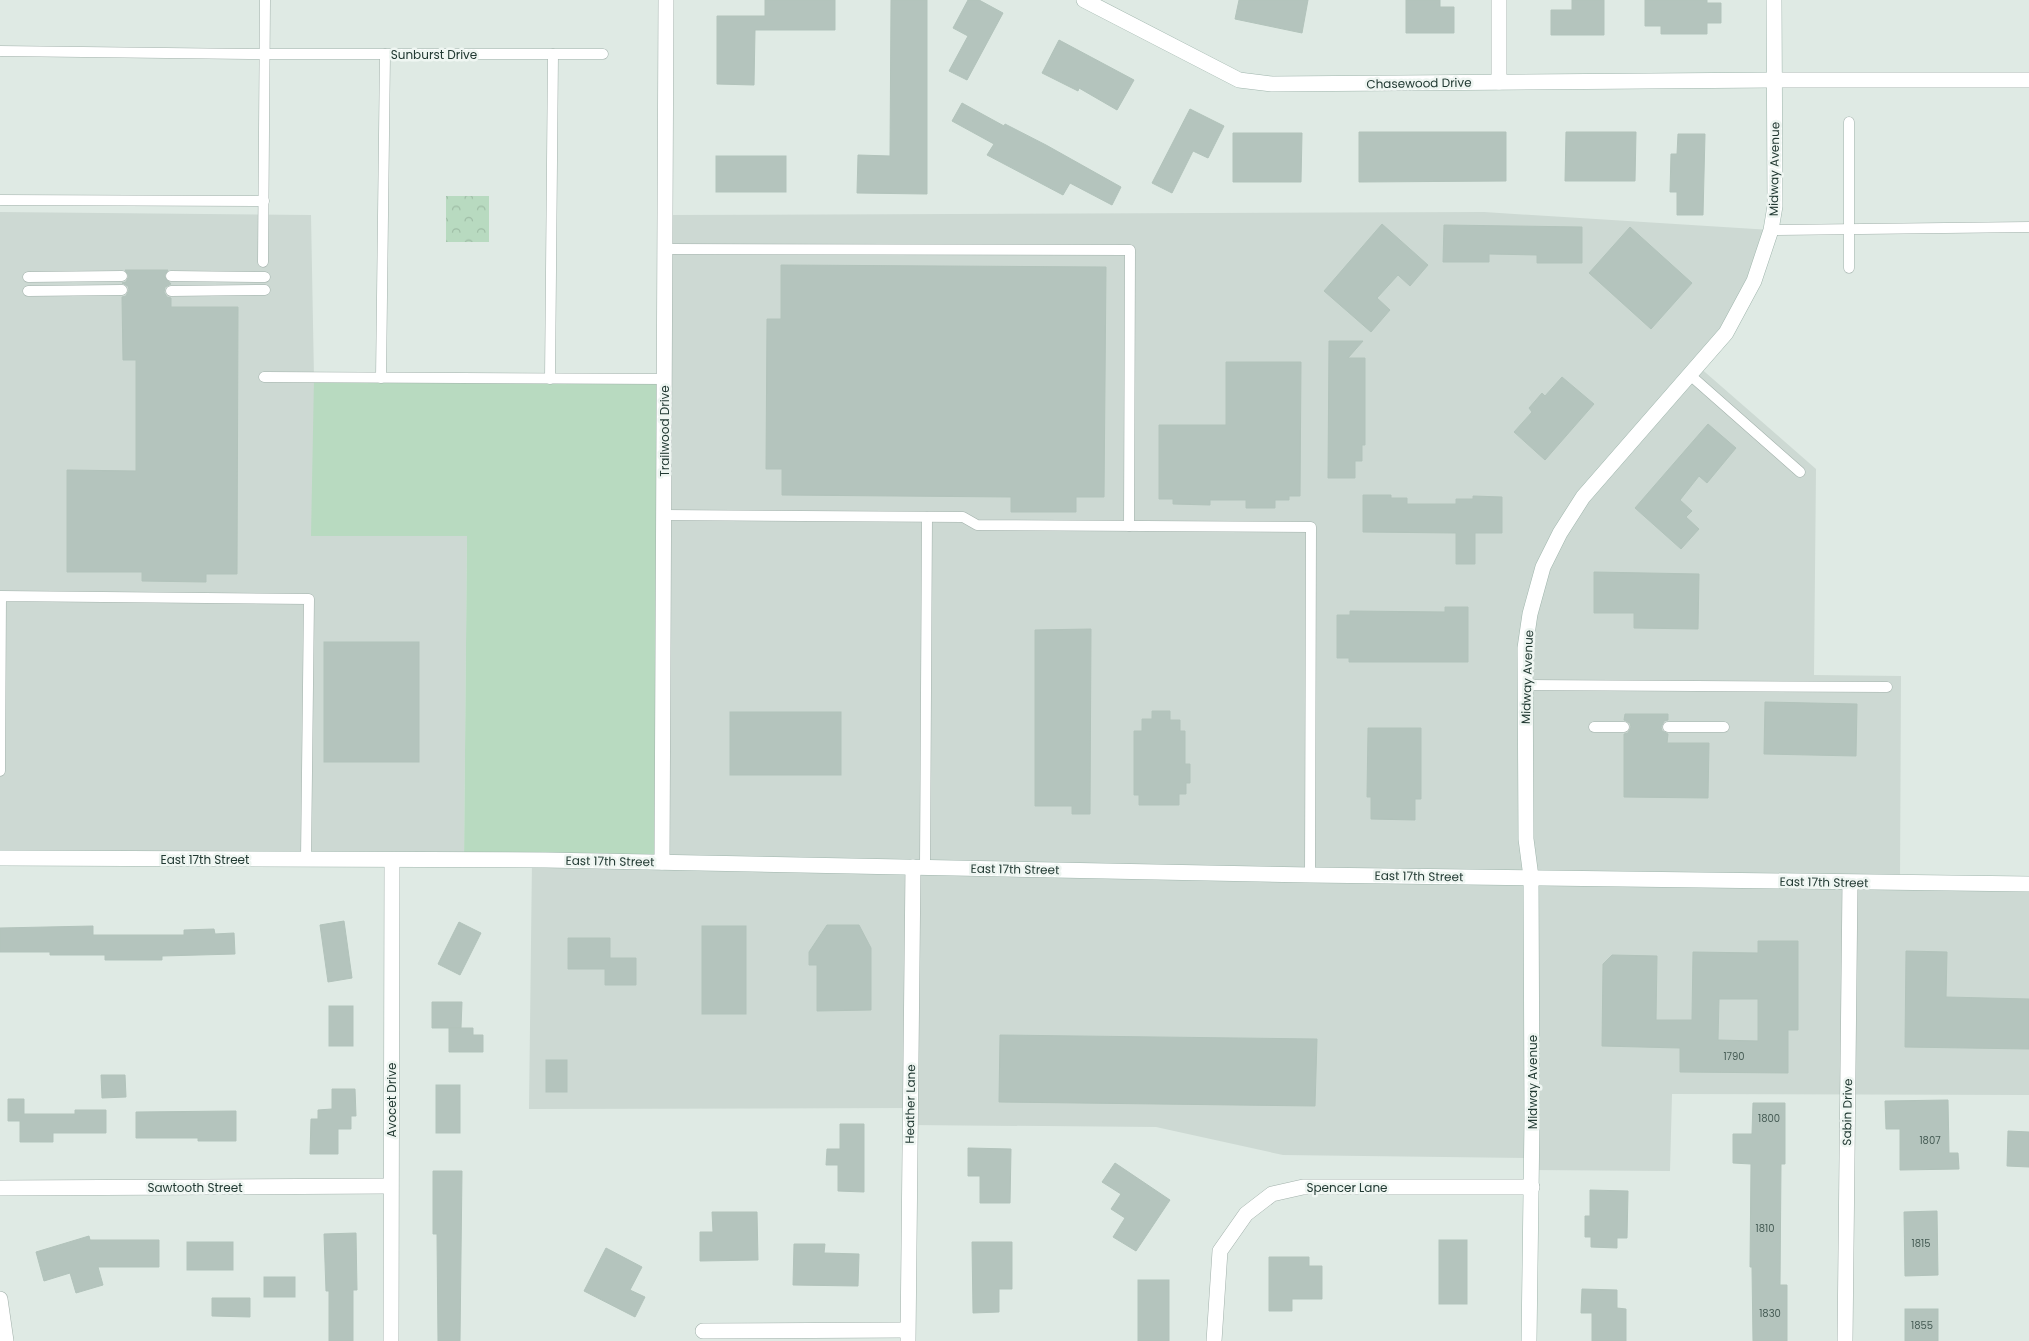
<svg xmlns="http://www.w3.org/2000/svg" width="2029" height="1341" font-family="Poppins,sans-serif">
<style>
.built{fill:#cdd9d3}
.green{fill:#b8dac0}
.park{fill:url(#park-crowns)}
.building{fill:#b4c4bd;stroke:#b2c3bb;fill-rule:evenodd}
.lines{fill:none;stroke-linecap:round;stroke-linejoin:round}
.lane-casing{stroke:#a2b1ab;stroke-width:11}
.street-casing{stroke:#a2b1ab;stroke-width:16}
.secondary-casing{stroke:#9fb5ac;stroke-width:16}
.lane{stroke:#fff;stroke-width:10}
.street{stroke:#fff;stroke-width:15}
.secondary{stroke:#fff;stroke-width:15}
.labels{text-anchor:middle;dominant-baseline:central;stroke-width:5;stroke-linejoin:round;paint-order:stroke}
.number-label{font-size:10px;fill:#465c55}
.street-label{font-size:12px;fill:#213932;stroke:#eff6f2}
</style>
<defs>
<pattern id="park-crowns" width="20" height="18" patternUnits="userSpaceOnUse" patternTransform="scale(1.25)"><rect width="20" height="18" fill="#b8dac0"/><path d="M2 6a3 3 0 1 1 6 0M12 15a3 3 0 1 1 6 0" fill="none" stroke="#9ebca5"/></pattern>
</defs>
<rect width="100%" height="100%" fill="#dfeae4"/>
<!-- built -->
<g class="built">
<path d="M0,212L311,215L314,378L467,536L464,860L0,858Z"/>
<path d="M1484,212L1771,230L1754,281L1698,366L1816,469L1814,675L1901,676L1900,883L2029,884V1095L1672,1094L1670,1171L1532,1170L1531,1158L1283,1155L1156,1127L910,1125V1108L529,1109L532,860L662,862L665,215Z"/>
</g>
<!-- green -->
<path class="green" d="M314,378L664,379L662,862L464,860L467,536H311Z"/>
<!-- park -->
<rect class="park" x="446" y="196" width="43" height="46"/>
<!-- building -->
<g class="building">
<path d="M765,0H835V30H755L754,85L717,84V16H765Z"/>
<path d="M891,0H927V194L857,193L858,155L890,156Z"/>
<path d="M968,0H979L1003,13L967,80L949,71L968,36L953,28Z"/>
<path d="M1239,0H1308L1302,33L1235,19Z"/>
<path d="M1406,0H1440V7H1454V33H1406Z"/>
<path d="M1572,0H1604V35H1551V10H1572Z"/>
<path d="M1645,0H1707V3H1721V23H1707V34H1661V26H1645Z"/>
<path d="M1059,40L1134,80L1117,110L1079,88L1078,91L1042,73Z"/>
<path d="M962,103L1004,126L1005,124L1046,145L1121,187L1112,205L1070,183L1063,195L987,155L994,144L952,121Z"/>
<path d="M1190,109L1224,126L1208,158L1193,151L1172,193L1152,183Z"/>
<path d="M1359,132H1506V181L1359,182Z"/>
<path d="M1566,132H1636L1635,181H1565Z"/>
<path d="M1233,133H1302L1301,182H1233Z"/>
<path d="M1678,134H1705L1703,215H1677V192H1670L1671,154H1677Z"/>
<rect x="716" y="156" width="70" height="36"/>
<path d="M1382,224L1428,265L1410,286L1398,275L1377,298L1390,310L1371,332L1324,291Z"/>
<path d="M1444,225L1582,227V263H1537V255L1489,254V262H1443Z"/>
<path d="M1630,227L1692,283L1651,329L1589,273Z"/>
<path d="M781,265L1106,267L1104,497H1076V512H1011V497L782,495V469H766L767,319H781Z"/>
<path d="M125,270H168L164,276L171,284L165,287L164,292L167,297L171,298V307H238L237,574H206V582L142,581V572H67V470L136,471V360H123L122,297L126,296L129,290L128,286L122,283L126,282L129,276Z"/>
<path d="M1329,341H1363L1348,358H1365V445H1362V461H1355V478H1328Z"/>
<path d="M1226,362H1301L1300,496H1289V500H1275V508H1246V500H1210V505L1173,504V499H1159V425H1226Z"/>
<path d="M1562,377L1594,404L1545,460L1514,432L1532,412L1529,408L1542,393L1545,396Z"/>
<path d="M1708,424L1736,448L1707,483L1699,476L1680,500L1692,511L1686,517L1699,529L1681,549L1635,508Z"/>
<path d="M1363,495H1391V498H1407V504H1456V499H1473V496L1502,497V533H1475V564H1456V533L1363,532Z"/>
<path d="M1594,572L1699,574L1698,629L1634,628V613H1594Z"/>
<path d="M1445,607H1468V662H1349V658H1337V615H1350V611L1445,612Z"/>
<path d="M1091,629L1090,814H1072V806H1035V630Z"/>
<rect x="324" y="642" width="95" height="120"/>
<path d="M1765,702L1857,704L1856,756L1764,754Z"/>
<path d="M1152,711H1170V720H1180V731H1185V764H1190V783H1186V794H1179V805H1139V795H1134V731H1142V719H1152Z"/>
<rect x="730" y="712" width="111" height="63"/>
<path d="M1625,714H1668V720L1664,721L1661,727L1662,731L1668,734L1667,743H1709L1708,798L1624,797V734L1628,733L1631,727L1630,723L1624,720Z"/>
<path d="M1368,728H1421V799H1415V820L1371,819V797H1367Z"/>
<path d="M344,921L352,978L328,982L320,925Z"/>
<path d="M459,922L481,933L460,975L438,964Z"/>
<path d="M827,925H859L871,948V1010L817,1011V965H809V952Z"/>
<path d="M93,926V935H184V930L214,929L215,934L234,933L235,954L162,956V960H105V955H50V952H0V928Z"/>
<rect x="702" y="926" width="44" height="88"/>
<path d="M568,938H610V958H636V985H605V969H568Z"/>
<path d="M1758,941H1798V1030H1788V1073L1680,1072V1048L1602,1046L1603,964L1612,955L1657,956L1656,1020H1692L1693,952L1758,953ZM1719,999H1758V1041L1718,1040Z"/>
<path d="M1906,951L1947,952L1946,997L2029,999V1049L1905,1047Z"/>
<path d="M432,1002H462L461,1028H432Z"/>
<rect x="329" y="1006" width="24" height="40"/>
<path d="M449,1028H473V1035H483V1052H449Z"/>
<path d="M1000,1035L1317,1039L1315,1106L999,1102Z"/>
<rect x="546" y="1060" width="21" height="32"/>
<path d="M101,1075H125L126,1097L102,1098Z"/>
<rect x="436" y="1085" width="24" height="48"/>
<path d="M332,1089H355L356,1116H351V1129H338V1154H310L311,1119H318V1110L332,1109Z"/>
<path d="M8,1099H24V1114H75V1110H106V1133H53V1142H20V1121H8Z"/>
<path d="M1948,1100L1949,1153H1958L1959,1169L1900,1170V1129H1886L1885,1101Z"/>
<path d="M1753,1103H1785V1164H1781L1780,1285H1787V1341H1753L1752,1267H1750L1751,1164L1733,1163V1134H1752Z"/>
<path d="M236,1111V1141H198V1138H136V1112Z"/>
<path d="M840,1124H864V1192L838,1191V1165H826L827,1149H840Z"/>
<path d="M2008,1131L2029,1132V1167L2007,1166Z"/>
<path d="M968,1148L1011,1149L1010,1203H980V1176H968Z"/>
<path d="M1115,1163L1170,1200L1136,1251L1113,1237L1125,1218L1111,1209L1121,1194L1102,1182Z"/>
<path d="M433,1171H462L460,1341H438L437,1234H433Z"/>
<path d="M1590,1190L1628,1191L1627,1238H1617V1248L1591,1247V1237H1585V1216H1590Z"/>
<path d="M1937,1211L1938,1275L1905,1276L1904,1212Z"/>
<path d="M712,1212H757L758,1260L700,1261V1232H713Z"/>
<path d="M356,1233L357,1290H353V1341H329V1291H326L324,1234Z"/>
<path d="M89,1236L90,1240H159V1267H98L103,1285L76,1293L70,1273L44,1281L36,1252Z"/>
<rect x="1439" y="1240" width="28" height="64"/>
<rect x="187" y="1242" width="46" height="28"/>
<path d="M972,1242H1012V1289H999V1312L973,1313Z"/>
<path d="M794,1244H825L824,1253L859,1254L858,1286L793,1285Z"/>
<path d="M606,1248L642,1267L630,1290L645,1297L635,1317L584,1291Z"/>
<path d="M1269,1257H1309V1266H1322V1299H1292V1311H1269Z"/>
<rect x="264" y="1277" width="31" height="20"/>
<rect x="1138" y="1280" width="31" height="61"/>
<path d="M1582,1289L1617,1290V1308L1626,1309V1341H1592V1313H1581Z"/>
<path d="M212,1298H250V1317L212,1316Z"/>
<rect x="1905" y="1309" width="33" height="32"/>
</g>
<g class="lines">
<defs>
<g id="lane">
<path d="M0,51L249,54H603"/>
<path d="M1849,122V268"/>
<path d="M0,200L264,201"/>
<path d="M1771,230L2029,227"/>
<path d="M665,249L1130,250L1129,526"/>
<path d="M263,262L265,0"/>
<path d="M171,276L265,277"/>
<path d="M28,277L122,276"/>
<path d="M28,291L122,290"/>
<path d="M171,291L265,290"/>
<path d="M1690,375L1800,472"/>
<path d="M264,377L664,379"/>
<path d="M381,378L385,54"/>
<path d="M550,379L553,54"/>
<path d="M664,515L963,517L977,525L1311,527L1310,875"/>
<path d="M1525,685L1887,687"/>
<path d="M1594,727H1624"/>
<path d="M1668,727H1724"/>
<path d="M0,771L1,596L309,599L306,859"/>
<path d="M925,867L927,517"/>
</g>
<g id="street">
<path d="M1774,80H2029"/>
<path d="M1499,82V0"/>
<path d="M662,862L666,0"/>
<path d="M0,1188L390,1186"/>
<path d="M0,1299L6,1341"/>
<path d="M703,1331L907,1330"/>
<path d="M391,1341L392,860"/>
<path d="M908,1341L913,867"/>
<path d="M1214,1341L1220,1251L1246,1214L1272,1194L1303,1187H1532"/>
<path d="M1845,1341L1850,883"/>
</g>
<g id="secondary">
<path d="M1084,0L1239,80L1272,84L1774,80"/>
<path d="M0,858L546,860L1310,875L2029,884"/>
<path d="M1529,1341L1532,1120L1531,877L1526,839L1525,648L1530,614L1543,567L1560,533L1583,497L1726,333L1754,281L1771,230L1775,206L1774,0"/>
</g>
</defs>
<!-- lane casing -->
<use href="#lane" class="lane-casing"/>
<!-- street casing -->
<use href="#street" class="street-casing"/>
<!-- secondary casing -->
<use href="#secondary" class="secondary-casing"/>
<!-- lane -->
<use href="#lane" class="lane"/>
<!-- street -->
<use href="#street" class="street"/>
<!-- secondary -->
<use href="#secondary" class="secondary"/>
</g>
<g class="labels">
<!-- number labels -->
<g class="number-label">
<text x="1734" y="1056">1790</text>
<text x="1769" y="1118">1800</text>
<text x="1930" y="1140">1807</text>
<text x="1765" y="1228">1810</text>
<text x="1921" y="1243">1815</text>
<text x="1770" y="1313">1830</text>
<text x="1922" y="1325">1855</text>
</g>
<!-- street labels -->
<g class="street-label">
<text x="434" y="54">Sunburst Drive</text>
<text transform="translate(1419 83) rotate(-1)">Chasewood Drive</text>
<text transform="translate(1774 169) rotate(-89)">Midway Avenue</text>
<text transform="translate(664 431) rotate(-90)">Trailwood Drive</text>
<text transform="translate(1527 677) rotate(-88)">Midway Avenue</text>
<text x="205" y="859">East 17th Street</text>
<text transform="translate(610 861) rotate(1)">East 17th Street</text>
<text transform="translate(1015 869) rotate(1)">East 17th Street</text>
<text transform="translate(1419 876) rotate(1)">East 17th Street</text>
<text transform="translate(1824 882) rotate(1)">East 17th Street</text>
<text transform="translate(1532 1082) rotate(-90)">Midway Avenue</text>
<text transform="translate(391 1100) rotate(-90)">Avocet Drive</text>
<text transform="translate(910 1104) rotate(-89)">Heather Lane</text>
<text transform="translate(1847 1112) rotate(-89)">Sabin Drive</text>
<text x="195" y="1187">Sawtooth Street</text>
<text x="1347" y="1187">Spencer Lane</text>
</g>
</g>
</svg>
